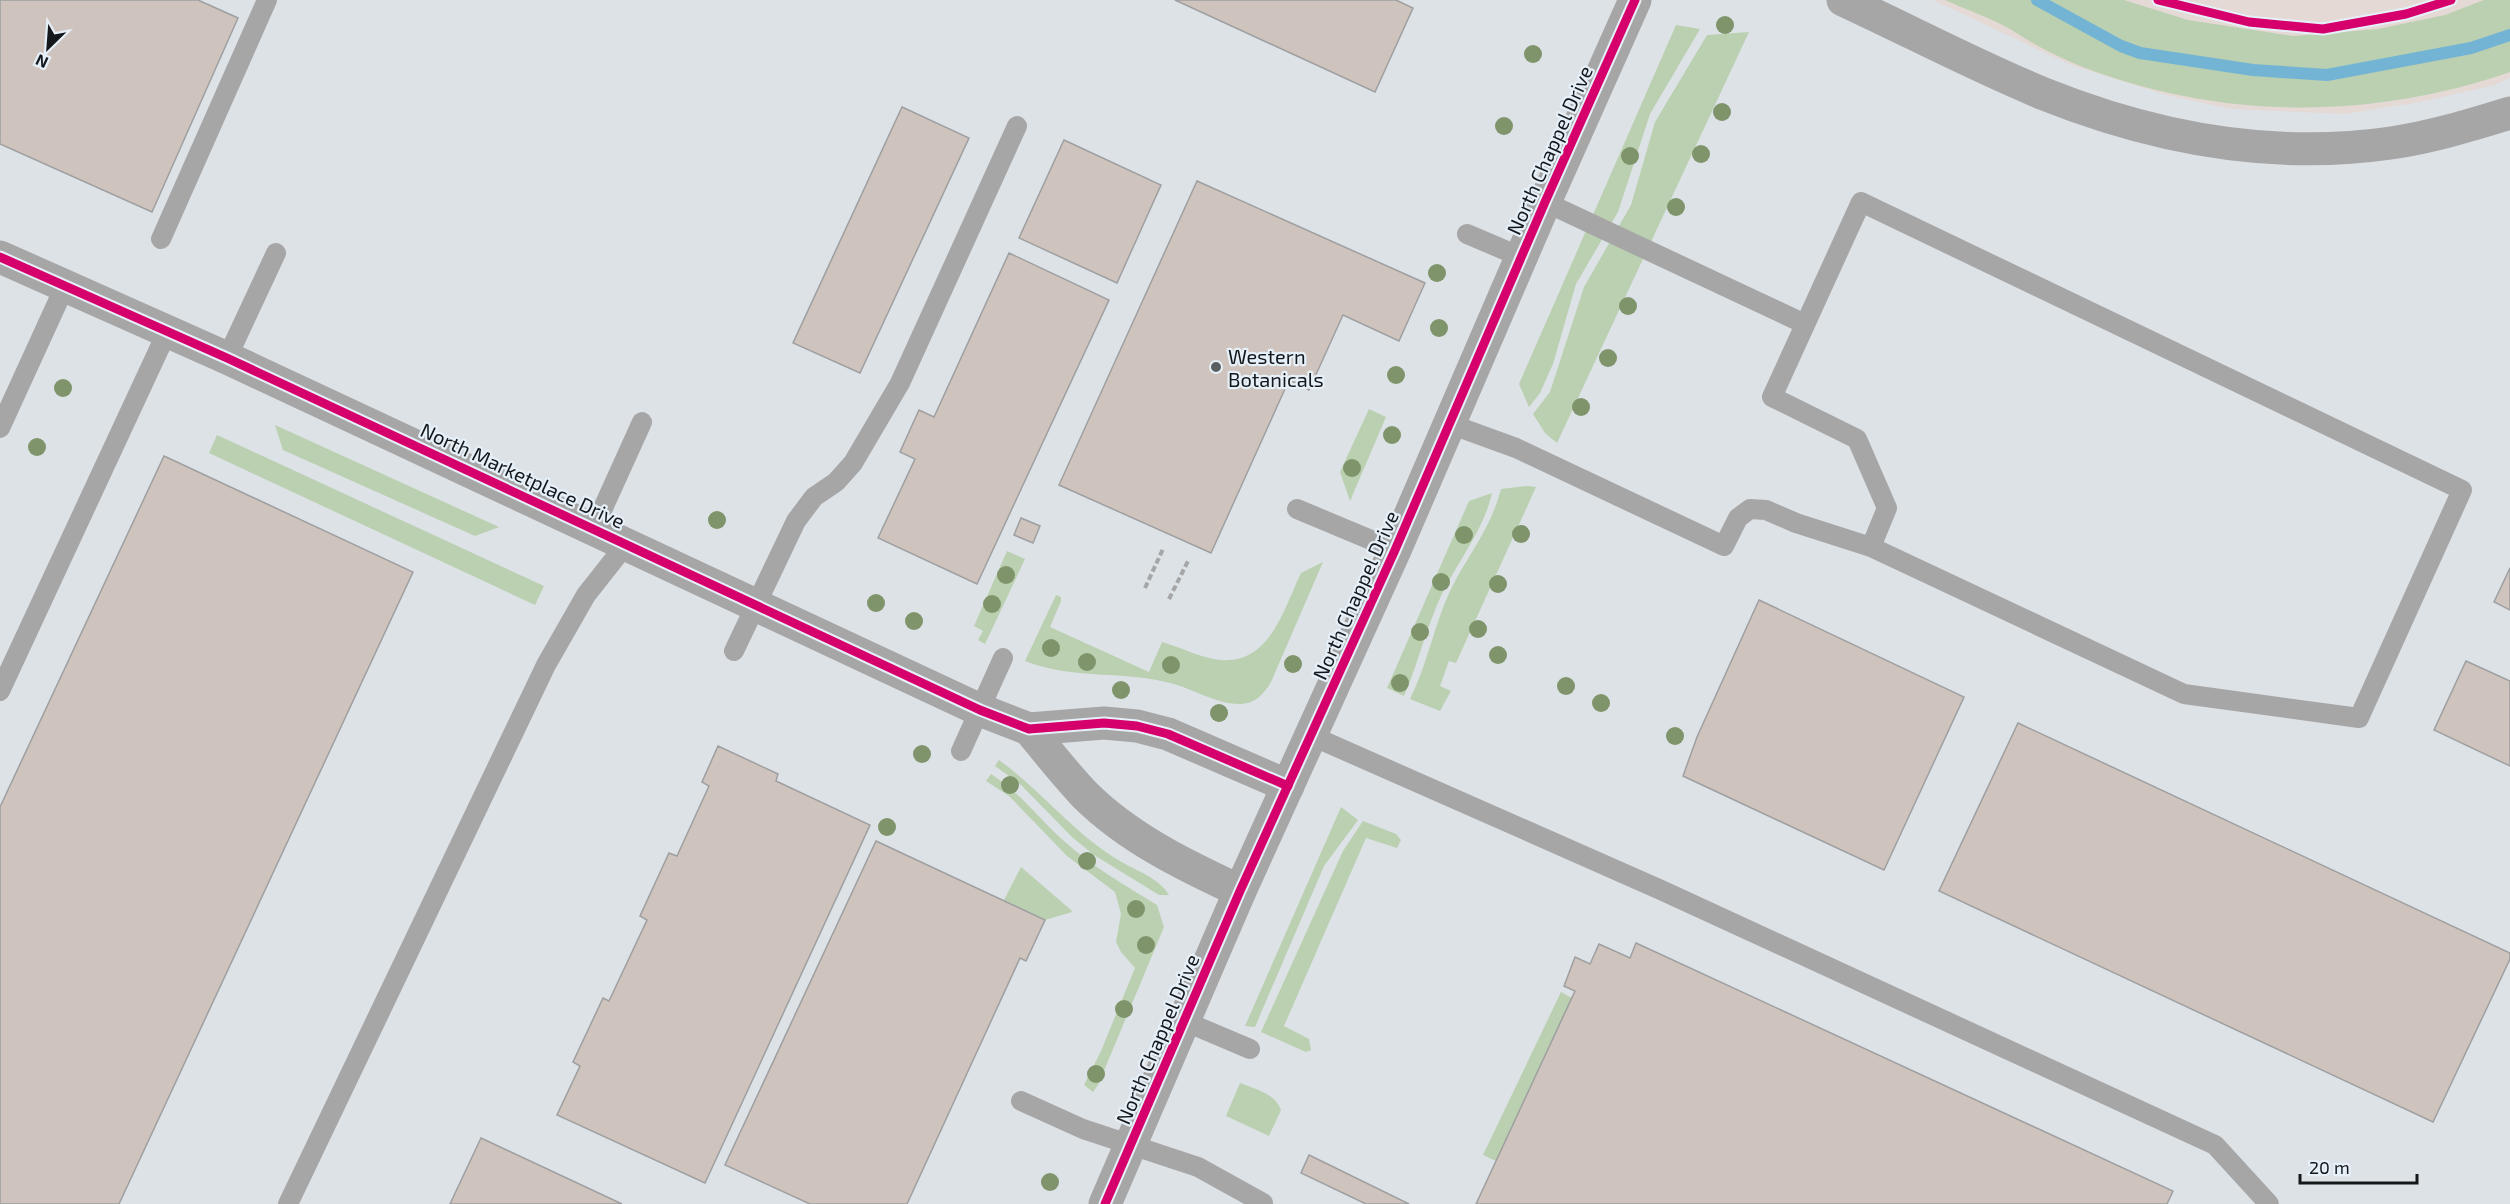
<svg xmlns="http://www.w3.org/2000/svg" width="2510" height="1204" font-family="'Exo 2',sans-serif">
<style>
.medical{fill:#e4d9d5}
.green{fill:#bad0b0}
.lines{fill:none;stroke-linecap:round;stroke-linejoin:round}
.stream{stroke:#73b4d5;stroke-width:12}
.building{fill:#cfc3bd;stroke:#9e9fa0;stroke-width:1.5}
.path{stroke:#a5a6a7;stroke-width:4;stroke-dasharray:6 3;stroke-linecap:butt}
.service{stroke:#a7a6a6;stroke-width:20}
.tertiary{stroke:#a7a6a6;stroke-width:33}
.cycleway-casing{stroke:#e6f0f8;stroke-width:13}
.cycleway{stroke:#d6006c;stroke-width:9}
.tree{fill:#7f946b}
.poi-dot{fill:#5b5f62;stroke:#e6f0f8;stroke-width:2}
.labels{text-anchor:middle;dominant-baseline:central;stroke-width:4.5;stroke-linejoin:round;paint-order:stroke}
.street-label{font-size:20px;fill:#15181b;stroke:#e6f0f8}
.poi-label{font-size:20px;fill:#15181b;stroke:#e6f0f8;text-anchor:start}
</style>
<rect width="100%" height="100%" fill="#dde2e7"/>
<!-- medical -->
<path class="medical" d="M1933,0H2510V78L2495,85L2421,102L2345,114L2231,109L2166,95L2071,65Z"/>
<!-- green -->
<g class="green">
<path d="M1945,0H2124L2188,20L2293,36L2378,29L2445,15L2484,0H2510V72C2372,120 2220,120 2083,67C2060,58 2036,46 2015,32C1994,19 1967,10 1945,0Z"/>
<path d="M1676,25L1700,29L1650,114L1618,212L1576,284L1553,364L1540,393L1529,407L1519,384Z"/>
<path d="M1749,32L1557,443L1545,433L1533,414L1550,392L1584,287L1631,205L1655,122L1707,35Z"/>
<path d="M1369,409L1386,417L1350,501L1340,472Z"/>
<path d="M275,425L499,527L475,536L283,450Z"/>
<path d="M217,435L544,586L535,605L209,453Z"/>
<path d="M1527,486L1536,487L1456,663L1449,661L1440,686L1451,691L1440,711L1410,699C1427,665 1434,626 1450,591C1468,554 1490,531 1501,489Z"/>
<path d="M1492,493C1484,530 1457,562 1441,596C1426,628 1418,664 1404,696L1387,688L1469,501Z"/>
<path d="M1007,551L1025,559L985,644L978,640L983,631L974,626Z"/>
<path d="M1323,562L1271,682C1263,695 1255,704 1239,704C1218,704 1194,690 1174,684C1125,670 1072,680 1025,661L1056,595L1061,597V601L1050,627L1149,672L1162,642C1181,647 1200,658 1220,660C1270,665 1284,608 1301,573Z"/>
<path d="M999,760C1042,791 1074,834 1120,861C1137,871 1159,878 1169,895H1159L1094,855L1072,837L1021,785L995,766Z"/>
<path d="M991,774C1023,795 1038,818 1065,842C1093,867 1126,886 1157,905L1164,927L1098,1085L1093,1092L1084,1085L1101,1051L1135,968L1121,952L1116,942L1121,914L1115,892L1067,856L1009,796L986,781Z"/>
<path d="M1341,807L1358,820L1324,866L1255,1027L1245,1026Z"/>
<path d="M1363,821L1396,834L1401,840L1397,848L1366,838L1284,1026L1309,1039L1311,1050L1306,1052L1261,1032L1343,851Z"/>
<path d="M1021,867L1071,910L1072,912L1045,920L1004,900Z"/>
<path d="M1561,992L1572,998L1496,1161L1483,1155Z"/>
<path d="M1240,1083C1255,1089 1276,1094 1281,1110L1269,1136L1226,1116Z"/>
</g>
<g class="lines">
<!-- stream -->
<path class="stream" d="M2037,0L2121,46L2140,53L2253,70L2327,75L2471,48L2510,35"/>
</g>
<!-- building -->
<g class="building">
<path d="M0,0H198L238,18L152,212L0,144Z"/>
<path d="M1175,0H1396L1413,8L1375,92Z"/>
<path d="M902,107L969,138L860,373L793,343Z"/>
<path d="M1064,140L1161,185L1117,283L1019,238Z"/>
<path d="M1197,181L1425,283L1399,341L1343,315L1309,390L1289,380L1211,553L1059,485Z"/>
<path d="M1009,253L1109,300L977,584L878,538L915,459L900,452L919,410L934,417Z"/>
<path d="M164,456L413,572L119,1204H0V807Z"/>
<path d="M1021,518L1040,526L1033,543L1014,535Z"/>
<path d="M2510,568V610L2494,602Z"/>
<path d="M1759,600L1964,697L1884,870L1683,776L1697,737Z"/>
<path d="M2466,661L2510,681V766L2434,730Z"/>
<path d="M2018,723L2510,953V959L2433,1122L1939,891Z"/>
<path d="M718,746L778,774L776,781L870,825L705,1183L557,1115L580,1066L573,1062L603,998L609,1001L647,920L640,916L669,853L677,856L709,786L702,782Z"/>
<path d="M876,841L1045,920L1026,961L1020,958L907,1204H810L725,1165Z"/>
<path d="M1636,943L2173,1191L2167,1204H1476L1575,991L1564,986L1575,957L1590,964L1599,944L1630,958Z"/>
<path d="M481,1138L622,1204H450Z"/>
<path d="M1309,1155L1409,1204H1366L1301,1173Z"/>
</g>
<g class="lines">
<!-- path -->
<g class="path">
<path d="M1145,588L1163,549"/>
<path d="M1169,599L1188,561"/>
</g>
<!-- service -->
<g class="service">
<path d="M1545,202L1805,324"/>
<path d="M1467,234L1521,257"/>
<path d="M161,239L267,0"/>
<path d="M227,358L276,253"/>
<path d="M1450,424L1516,448L1724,546L1738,518L1750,509L1766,510L1796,523L1871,547L2184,694L2359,718L2462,490L1861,202L1772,397L1857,439L1887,508L1871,547"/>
<path d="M0,428L65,286"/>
<path d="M1297,509L1395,550"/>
<path d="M594,528L642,422"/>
<path d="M734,651L796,521L814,497L836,482L853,463L900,383L1017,126"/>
<path d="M0,691L167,332"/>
<path d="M1312,736L1661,890L2215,1145L2269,1204"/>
<path d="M961,751L1003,658"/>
<path d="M1184,1021L1250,1049"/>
<path d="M1021,1101L1083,1129L1198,1167L1263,1203"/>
<path d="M288,1204L546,665L586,595L627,543"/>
</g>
<!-- tertiary -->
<g class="tertiary">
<path d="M1843,0C1910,31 1976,66 2044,94C2154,138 2273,160 2391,143C2432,137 2471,125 2510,113"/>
<path d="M0,257L227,358L980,710L1029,729L1104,723L1137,726L1168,734L1288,786"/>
<path d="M1029,729C1047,751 1065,774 1085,795C1128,838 1186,866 1240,891"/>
<path d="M1105,1204L1240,891L1395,550L1545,202L1635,0"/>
</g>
<defs>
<g id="cycleway">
<path d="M2158,0L2249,22L2323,29L2406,14L2451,0"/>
<path d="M0,257L227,358L980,710L1029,729L1104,723L1137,726L1168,734L1288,786"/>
<path d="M1105,1204L1240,891L1395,550L1545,202L1635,0"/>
</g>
</defs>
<!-- cycleway casing -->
<use href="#cycleway" class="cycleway-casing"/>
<!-- cycleway -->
<use href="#cycleway" class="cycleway"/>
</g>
<!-- trees -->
<g class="tree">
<circle cx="1725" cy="25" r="9"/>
<circle cx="1533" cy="54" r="9"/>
<circle cx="1722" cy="112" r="9"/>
<circle cx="1504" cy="126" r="9"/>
<circle cx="1701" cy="154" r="9"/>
<circle cx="1630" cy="156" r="9"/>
<circle cx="1676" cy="207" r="9"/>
<circle cx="1437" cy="273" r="9"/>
<circle cx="1628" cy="306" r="9"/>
<circle cx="1439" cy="328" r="9"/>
<circle cx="1608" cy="358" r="9"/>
<circle cx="1396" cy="375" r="9"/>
<circle cx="63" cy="388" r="9"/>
<circle cx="1581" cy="407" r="9"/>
<circle cx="1392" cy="435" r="9"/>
<circle cx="37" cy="447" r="9"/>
<circle cx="1352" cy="468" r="9"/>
<circle cx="717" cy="520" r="9"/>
<circle cx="1521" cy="534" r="9"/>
<circle cx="1464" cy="535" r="9"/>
<circle cx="1006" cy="575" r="9"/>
<circle cx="1441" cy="582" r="9"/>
<circle cx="1498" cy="584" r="9"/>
<circle cx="876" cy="603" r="9"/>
<circle cx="992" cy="604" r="9"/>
<circle cx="914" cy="621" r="9"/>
<circle cx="1478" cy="629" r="9"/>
<circle cx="1420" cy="632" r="9"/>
<circle cx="1051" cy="648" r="9"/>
<circle cx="1498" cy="655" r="9"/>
<circle cx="1087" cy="662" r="9"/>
<circle cx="1293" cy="664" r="9"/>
<circle cx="1171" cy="665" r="9"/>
<circle cx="1400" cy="683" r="9"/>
<circle cx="1566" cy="686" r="9"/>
<circle cx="1121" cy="690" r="9"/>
<circle cx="1601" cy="703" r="9"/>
<circle cx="1219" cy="713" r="9"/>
<circle cx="1675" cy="736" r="9"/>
<circle cx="922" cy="754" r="9"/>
<circle cx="1010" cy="785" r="9"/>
<circle cx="887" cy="827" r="9"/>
<circle cx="1087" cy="861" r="9"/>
<circle cx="1136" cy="909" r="9"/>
<circle cx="1146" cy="945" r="9"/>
<circle cx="1124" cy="1009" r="9"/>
<circle cx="1096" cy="1074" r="9"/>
<circle cx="1050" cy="1182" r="9"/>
</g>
<!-- markers -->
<circle class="poi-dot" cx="1216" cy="367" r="6"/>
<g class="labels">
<!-- street labels -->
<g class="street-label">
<text transform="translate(1549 150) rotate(-66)">North Chappel Drive</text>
<text transform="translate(523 475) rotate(25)">North Marketplace Drive</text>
<text transform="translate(1355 595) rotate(-66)">North Chappel Drive</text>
<text transform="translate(1157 1039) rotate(-67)">North Chappel Drive</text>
</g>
<!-- poi labels -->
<g class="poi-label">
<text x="1228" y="356">Western<tspan x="1228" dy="23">Botanicals</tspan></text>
</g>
</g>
<!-- north arrow -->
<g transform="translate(48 48) rotate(205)" stroke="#e6f0f8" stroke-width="4.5" paint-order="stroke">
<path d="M0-4.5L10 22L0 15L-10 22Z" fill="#15181b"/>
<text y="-9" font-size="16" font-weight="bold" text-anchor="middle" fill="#15181b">N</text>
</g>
<!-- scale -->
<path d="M2300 1174v9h117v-9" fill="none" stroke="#15181b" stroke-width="3"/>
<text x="2309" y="1174" font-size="18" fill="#15181b" stroke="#e6f0f8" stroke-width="4.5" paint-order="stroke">20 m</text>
</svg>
